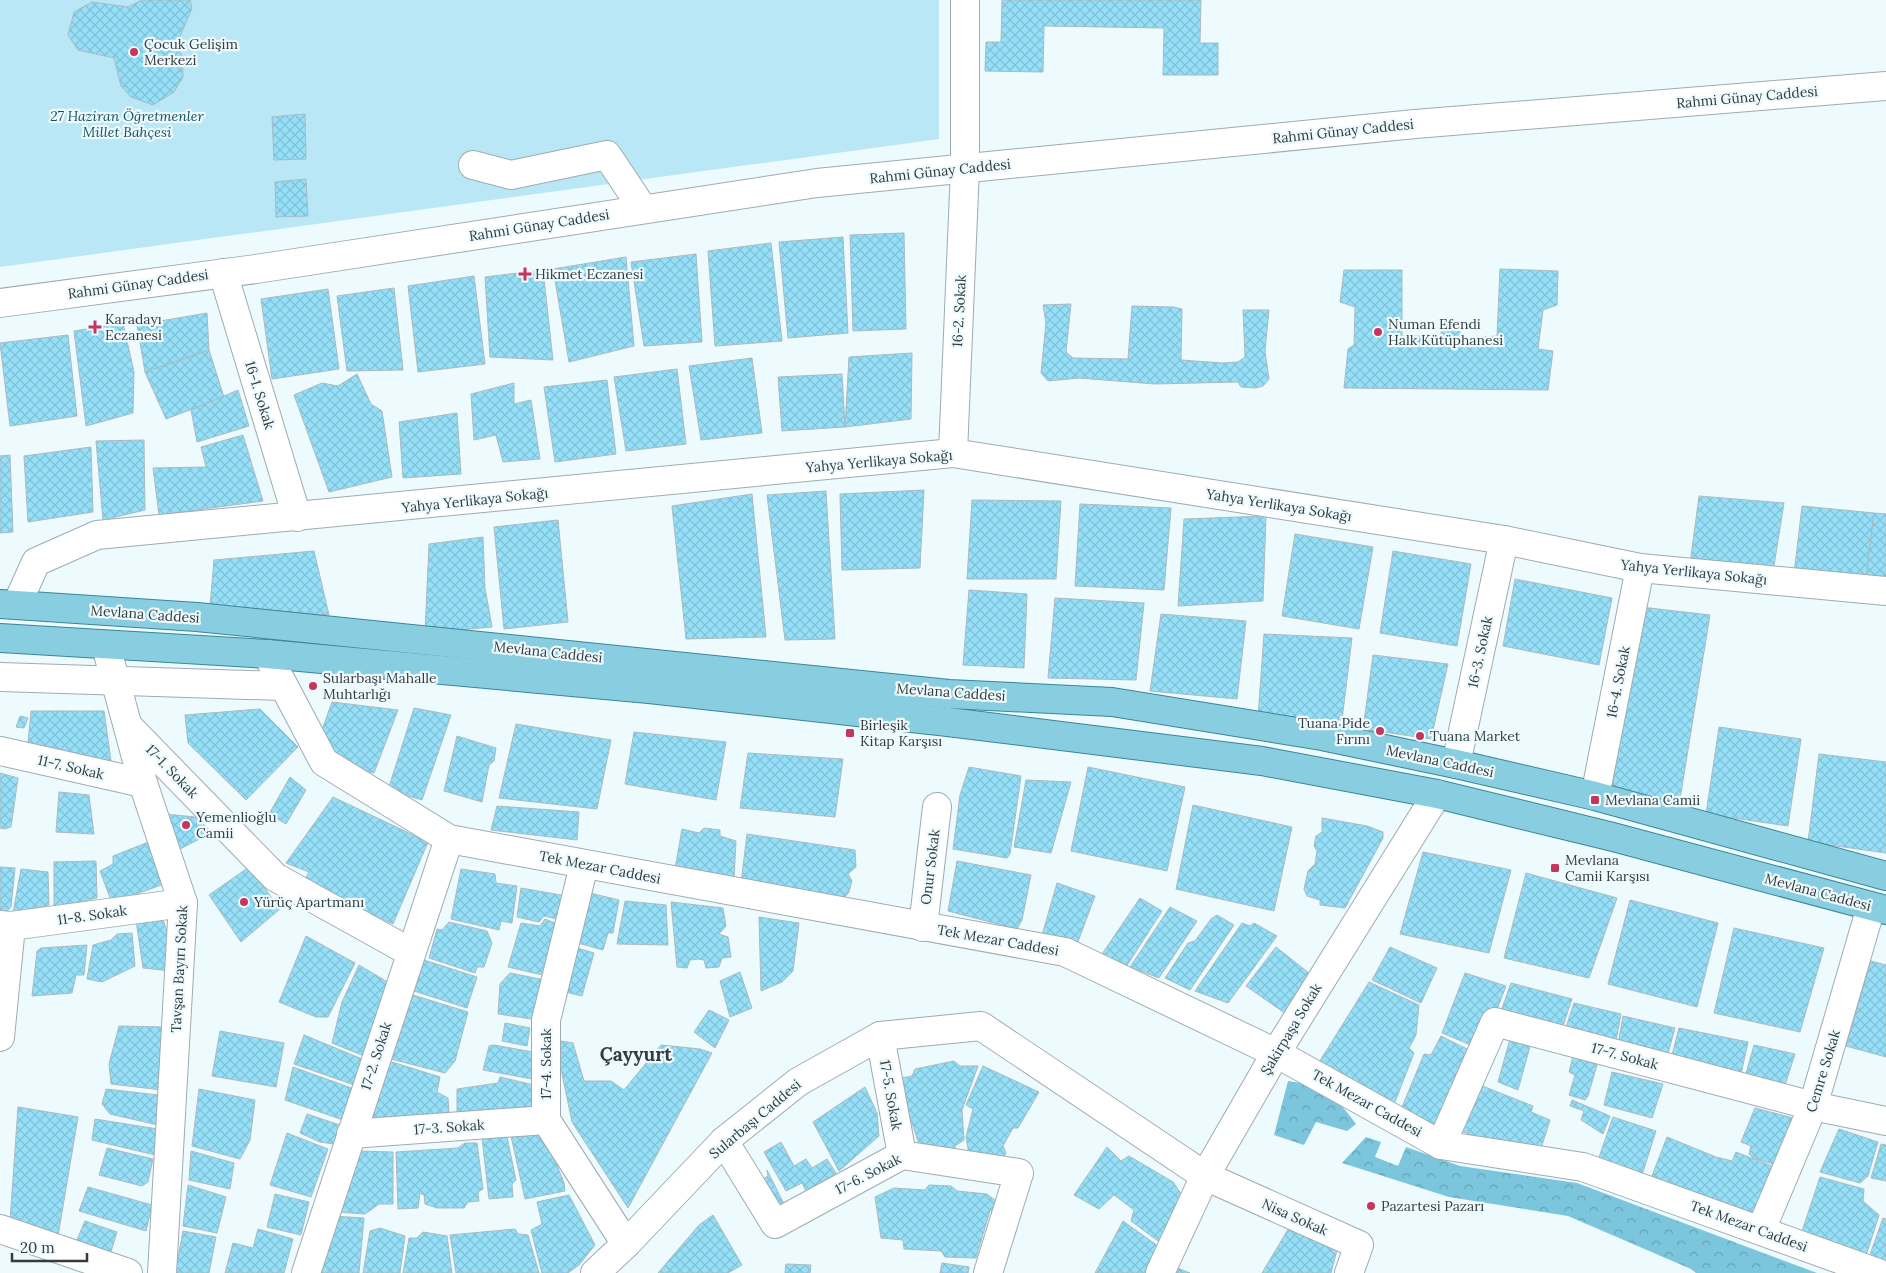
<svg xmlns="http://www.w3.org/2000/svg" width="1886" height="1273" font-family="Lora,serif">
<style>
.green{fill:#b9e7f6}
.forest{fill:url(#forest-crowns)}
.building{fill:url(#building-cross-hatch);stroke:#abbabf}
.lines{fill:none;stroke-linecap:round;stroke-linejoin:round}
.minor-casing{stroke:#9eacb1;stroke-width:30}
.major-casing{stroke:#39859a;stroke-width:30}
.minor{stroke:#fff;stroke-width:28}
.major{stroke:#89cee0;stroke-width:28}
.poi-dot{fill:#c6365c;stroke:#edfafe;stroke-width:2}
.labels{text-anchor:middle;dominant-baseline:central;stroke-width:4.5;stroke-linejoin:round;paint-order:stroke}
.poi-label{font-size:14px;fill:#353b3d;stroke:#edfafe;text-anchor:start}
.street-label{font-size:14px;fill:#353b3d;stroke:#edfafe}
.park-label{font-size:14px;font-style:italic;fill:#115162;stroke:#edfafe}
.district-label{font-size:19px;font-weight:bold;fill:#353b3d;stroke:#edfafe}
</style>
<defs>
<pattern id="forest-crowns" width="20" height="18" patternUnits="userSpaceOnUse" patternTransform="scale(1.25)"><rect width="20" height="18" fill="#7bc6dd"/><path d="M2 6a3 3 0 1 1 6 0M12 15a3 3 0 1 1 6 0" fill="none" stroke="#66a2b4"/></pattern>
<pattern id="building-cross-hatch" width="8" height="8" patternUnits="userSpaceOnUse" patternTransform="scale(1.25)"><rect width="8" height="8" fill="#95e0f8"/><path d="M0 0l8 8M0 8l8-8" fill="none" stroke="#81c1d6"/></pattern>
</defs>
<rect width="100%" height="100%" fill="#edfafe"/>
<!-- green -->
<path class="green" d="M0,0H939V139L0,267Z"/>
<!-- forest -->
<g class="forest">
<path d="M1288,1081C1323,1086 1335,1095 1356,1124L1347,1131L1316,1122L1304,1145L1274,1135Z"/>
<path d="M1366,1137L1381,1142L1375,1157L1398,1166L1406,1147L1460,1166L1577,1183L1817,1273H1696L1691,1269L1568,1216L1449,1197L1342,1163Z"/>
</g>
<!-- building -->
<g class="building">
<path d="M142,0H190L192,8L176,46L182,55L183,77L174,92L153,105L131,97L121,86L114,58L78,50L68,35L74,12L92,2L128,7Z"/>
<path d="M1002,0H1201L1200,43H1218V75H1163L1164,28L1044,26L1043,72L985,71L986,42H1001Z"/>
<path d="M305,114L306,159L274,160L272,117Z"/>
<path d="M306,179L308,216L276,217L275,182Z"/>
<path d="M904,233L906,329L853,331L850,235Z"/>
<path d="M843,237L848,333L788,338L779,242Z"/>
<path d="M771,243L782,341L715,346L708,251Z"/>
<path d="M696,254L702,342L644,346L631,262Z"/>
<path d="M626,257L634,346L569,362L553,269Z"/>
<path d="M1500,269L1558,271L1557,305L1543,310L1538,349L1553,351L1548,390L1344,388L1348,349L1354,345L1355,307L1340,302L1344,270H1402V336H1439L1444,328L1460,327V339L1497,336Z"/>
<path d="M543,270L553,360L490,357L485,277Z"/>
<path d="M474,276L485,364L418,372L408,286Z"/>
<path d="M394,288L403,370L347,371L337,296Z"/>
<path d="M328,289L339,369L272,379L261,299Z"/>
<path d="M1071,304L1066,352L1073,358L1128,359L1132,306L1173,307L1182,309L1181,360L1223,363L1238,362L1245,357L1243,310H1269L1265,351L1269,379L1263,386L1256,388L1241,387L1238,382L1155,384L1079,378L1048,381L1041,373L1046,323L1043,305Z"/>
<path d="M207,313L209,350L145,372L137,325Z"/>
<path d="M123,323L134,372L133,413L86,426L74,331Z"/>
<path d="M68,335L77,416L10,426L0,343Z"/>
<path d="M209,350L224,397L166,419L145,372Z"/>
<path d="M912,353L911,419L845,427L849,357Z"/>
<path d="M752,358L762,433L701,440L689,366Z"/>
<path d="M677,369L686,444L626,451L614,377Z"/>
<path d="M357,374L371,404L382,411L392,477L329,492L294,395L322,383L338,386Z"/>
<path d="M842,374L845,427L782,431L778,377Z"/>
<path d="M607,380L616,454L555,462L544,387Z"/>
<path d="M514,383V404L531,400L540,459L503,462L496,435L474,440L471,394Z"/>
<path d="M238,390L249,426L197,442L191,410Z"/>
<path d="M457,413L461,474L403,478L399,422Z"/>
<path d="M243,435L263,501L159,515L153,468L206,467L201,447Z"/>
<path d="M144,440L145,510L103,520L96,441Z"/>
<path d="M91,447L93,512L28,522L24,456Z"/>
<path d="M10,455L13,532L0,533V456Z"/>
<path d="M924,490L920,568L842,570L840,494Z"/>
<path d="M826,491L835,639L785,640L767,495Z"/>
<path d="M752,494L766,637L686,639L672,506Z"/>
<path d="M1699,496L1784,503L1773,572L1690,564Z"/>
<path d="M972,500L1061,501L1056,579H967Z"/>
<path d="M1080,504L1171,508L1164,590L1075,586Z"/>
<path d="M1802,506L1874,513L1866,579L1794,574Z"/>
<path d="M1874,513L1886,514V582L1866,579Z"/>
<path d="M1266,516L1263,601L1178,606L1184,519Z"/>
<path d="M558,520L568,622L504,629L494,527Z"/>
<path d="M1295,534L1373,547L1359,629L1282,616Z"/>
<path d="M483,537L485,588L492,627L425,633L429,544Z"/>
<path d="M314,551L329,615L210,606L214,560Z"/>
<path d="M1393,551L1471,564L1457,646L1380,633Z"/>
<path d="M1515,579L1612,598L1599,665L1503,646Z"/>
<path d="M969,590L1027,594L1024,668L963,665Z"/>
<path d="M1055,598L1144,603L1136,680L1048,678Z"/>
<path d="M1641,607L1710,615L1679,805L1611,795Z"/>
<path d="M1161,614L1246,621L1237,699L1150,691Z"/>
<path d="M1264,634L1352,638L1342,720L1258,717Z"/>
<path d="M1373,655L1448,664L1431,739L1363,729Z"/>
<path d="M332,702L398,710L374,773L348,766L318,741Z"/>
<path d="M414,708L451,715L422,800L388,790Z"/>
<path d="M260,709L298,747L246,800L188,743L185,715Z"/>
<path d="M31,711H104L112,768L28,743Z"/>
<path d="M20,716L28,718L24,728L16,727Z"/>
<path d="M516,724L611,740L597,809L499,798Z"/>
<path d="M1719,727L1801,739L1788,826L1706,814Z"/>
<path d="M634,732L726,742L716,800L625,784Z"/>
<path d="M457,736L496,748L494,761L489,765L482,802L444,791Z"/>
<path d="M748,753L843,759L835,817L740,808Z"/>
<path d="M1819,754L1886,762V853L1808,842Z"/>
<path d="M969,767L1021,776L1010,854L1007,858L953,849L960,795Z"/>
<path d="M1088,767L1185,787L1167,871L1071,851Z"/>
<path d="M0,773L18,778L11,827L4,829L0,828Z"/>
<path d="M290,777L306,790L286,824L269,814Z"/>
<path d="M1026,780L1071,782L1051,853L1014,847Z"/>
<path d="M59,792L89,795L94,834L56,832Z"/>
<path d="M333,797L428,842L393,924L303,883L309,872L286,863Z"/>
<path d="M1193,805L1292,827L1274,911L1176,889Z"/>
<path d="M497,806L579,812L577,840L491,830Z"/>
<path d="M166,814L195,817L209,834L180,849Z"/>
<path d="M1322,818L1367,826L1383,832V838L1345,908L1320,905V900L1307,896L1304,889L1308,871L1315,864L1317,851L1314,846L1316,836L1322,832Z"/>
<path d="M704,828L720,830V836L736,841L734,879L675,869L682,829L699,833Z"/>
<path d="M747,834L855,850L856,867L848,874L852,881L849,892L844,898L741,883Z"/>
<path d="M151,841L164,884L112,903L100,871L113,864V856Z"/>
<path d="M1423,852L1511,870L1489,953L1400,934Z"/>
<path d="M96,861L97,898L74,903L70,908H54V862Z"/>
<path d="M957,861L1031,875L1022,920L1017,929L948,911Z"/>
<path d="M0,867L15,868L11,907L6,912L0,911Z"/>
<path d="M249,867L280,909L241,942L209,895Z"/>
<path d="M21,869L48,872L49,905L13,913Z"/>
<path d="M461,869L495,874L496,883L517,886L512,923L501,921L499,930L451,919Z"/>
<path d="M1526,873L1617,898L1589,978L1504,958Z"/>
<path d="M1057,883L1095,896L1076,947L1042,935Z"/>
<path d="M521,888L572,897L566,921L544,916L539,922L517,917Z"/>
<path d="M590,893L619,900L613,933H608L603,950L578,943Z"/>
<path d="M1140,898L1162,911L1126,967L1100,957Z"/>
<path d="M1630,900L1718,923L1697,1007L1608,984Z"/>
<path d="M625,901L666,905L668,945L617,944Z"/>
<path d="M671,902L723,908L726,926L719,934L728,937L731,957L722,958L719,967L706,968L704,960L698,959L690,960L687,968L677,967Z"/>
<path d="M1170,907L1197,921L1159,978L1130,967Z"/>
<path d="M1217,915L1234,925L1190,990L1165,978L1188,943L1195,941L1211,919Z"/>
<path d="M157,916L163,920L170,940L171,971L143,968L136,920Z"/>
<path d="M759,917L799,923L793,971L782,982L761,991Z"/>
<path d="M545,919L565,927L551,977L508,967L521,923L540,926Z"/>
<path d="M449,922L487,931L492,943L484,967H477L475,973L429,958L437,929L442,930Z"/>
<path d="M1242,923L1250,926L1254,923L1277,936L1228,1003L1195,991Z"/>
<path d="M1734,928L1824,948L1800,1032L1714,1013Z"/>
<path d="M132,933L135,966L102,982L87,979L93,945L111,940L117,934Z"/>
<path d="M306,936L355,963L328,1017H316L279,1002Z"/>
<path d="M87,945L84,975H76L72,993L32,996L37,951L41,948Z"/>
<path d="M574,947L594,953L582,996L561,991Z"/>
<path d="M1276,947L1314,977L1286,1014L1246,986Z"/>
<path d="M1390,947L1437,968L1421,1003L1372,980Z"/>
<path d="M424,960L477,977L467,1008L414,991Z"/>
<path d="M1871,961L1886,965V1057L1846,1046Z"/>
<path d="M359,965L396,987L369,1058L332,1043L342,1002Z"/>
<path d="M740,972L752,1008L730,1017L720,981Z"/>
<path d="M510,973L550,981L538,1020L498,1014L500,984Z"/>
<path d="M1465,973L1506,986L1498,1007L1488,1014L1473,1046L1442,1033Z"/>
<path d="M1369,982L1419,1005L1416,1035L1409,1048L1414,1053L1393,1107L1318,1064Z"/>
<path d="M1511,983L1572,999L1562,1029L1501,1011Z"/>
<path d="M413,995L468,1012L455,1061L445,1073L391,1059Z"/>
<path d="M1574,1003L1621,1014L1616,1041L1565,1030Z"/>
<path d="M709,1010L729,1020L715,1048L694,1032Z"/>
<path d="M1623,1016L1675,1028L1667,1057L1618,1044Z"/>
<path d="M505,1023L530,1028L527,1046L502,1041Z"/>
<path d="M119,1026L167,1027L162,1090L111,1084L109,1064Z"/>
<path d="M1679,1028L1748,1042L1741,1074L1671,1059Z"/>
<path d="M220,1031L284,1043L276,1087L212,1076Z"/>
<path d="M304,1035L367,1061L357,1086L294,1064Z"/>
<path d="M1441,1036L1471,1051L1438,1129L1400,1112L1424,1054L1431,1055Z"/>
<path d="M1510,1039L1531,1043L1518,1090L1498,1082Z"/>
<path d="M555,1040L573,1043L584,1081H611L624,1090L661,1045L700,1049L712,1053L628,1208L572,1122Z"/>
<path d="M494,1045L533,1052L535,1072L532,1079L483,1070L489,1046Z"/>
<path d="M1754,1045L1795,1054L1784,1088L1745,1077Z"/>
<path d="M1573,1056L1597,1065L1588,1096L1585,1100L1569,1095L1575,1075L1569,1072Z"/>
<path d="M389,1061L440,1077L437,1092L448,1098L449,1113L441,1119L370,1121Z"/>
<path d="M954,1061L960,1066H978L962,1110L964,1140L955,1146V1151H937L934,1144L920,1147L897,1079L912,1076L915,1069Z"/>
<path d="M983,1066L1039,1092L1018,1128H1013L1003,1146L1006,1153L998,1168L970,1160L966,1137L973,1109L966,1105Z"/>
<path d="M293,1067L357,1090L346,1121L285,1100Z"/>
<path d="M1612,1072L1663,1084L1652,1118L1604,1105Z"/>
<path d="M500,1077L534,1085V1112L457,1122V1089L498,1083Z"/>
<path d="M1480,1085L1533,1106L1531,1112L1550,1120L1538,1158L1461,1131Z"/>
<path d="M865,1087L877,1113L879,1136L839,1171L813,1122Z"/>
<path d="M106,1089L167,1096L158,1125L110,1114L102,1104Z"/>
<path d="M199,1089L255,1100L250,1140L240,1159L192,1146Z"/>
<path d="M1572,1100L1610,1116L1603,1134L1581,1120L1584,1111L1570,1106Z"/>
<path d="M18,1107L78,1117L58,1236L10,1221Z"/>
<path d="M1755,1108L1797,1119L1779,1166L1753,1158L1749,1154L1751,1146L1741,1142Z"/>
<path d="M307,1114L340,1125L334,1144L320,1142L300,1133Z"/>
<path d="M1613,1117L1656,1131L1642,1175L1598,1160Z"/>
<path d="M95,1119L164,1130L160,1150L155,1155L92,1140Z"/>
<path d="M1839,1129L1878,1142L1868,1176L1860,1183L1820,1172Z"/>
<path d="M543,1130L564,1183L565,1191L525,1199L511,1136Z"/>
<path d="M287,1133L328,1149L311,1197L270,1185Z"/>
<path d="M507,1137L516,1180L512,1184L513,1197L489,1199L482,1138Z"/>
<path d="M1667,1137L1716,1157L1732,1161L1736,1152L1782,1170L1759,1222L1648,1186Z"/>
<path d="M781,1142L794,1166L806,1159L812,1168L827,1159L836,1173L807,1193L802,1183L786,1191L764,1152Z"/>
<path d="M465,1143H477L483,1189L478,1192L479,1201L468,1202L464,1208H437L425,1204L424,1195L420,1193L418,1208L398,1209L396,1152L458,1148Z"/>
<path d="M1881,1144L1886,1145V1181L1871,1178Z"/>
<path d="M1107,1147L1121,1161L1129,1156L1173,1182L1184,1198L1162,1244L1131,1221L1134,1210L1114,1195L1099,1209L1074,1195Z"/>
<path d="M107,1148L153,1159L148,1182L142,1186L99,1175Z"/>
<path d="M191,1151L234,1163L230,1189L189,1180Z"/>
<path d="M358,1151L393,1152V1204H379L365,1214L337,1212Z"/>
<path d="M767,1170L787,1210L775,1216L758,1182L768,1176Z"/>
<path d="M1820,1177L1864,1189L1863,1201L1879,1215L1864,1262L1799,1240Z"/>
<path d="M188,1185L226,1197L217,1233L183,1226Z"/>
<path d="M929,1185L951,1186L957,1191L987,1194L996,1201V1208L990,1211L976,1258L945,1257L941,1251L904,1249L903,1240L881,1238L875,1197L894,1188L925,1190Z"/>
<path d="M88,1187L152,1205L146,1231L79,1211Z"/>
<path d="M275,1194L309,1202L301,1235L267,1227Z"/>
<path d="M569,1195L595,1245L579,1265L568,1273H542L531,1230L542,1224L537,1202Z"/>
<path d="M713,1215L742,1265L728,1273H658L699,1225Z"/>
<path d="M332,1216L364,1218L359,1273H313Z"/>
<path d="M1883,1218L1886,1219V1269L1867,1263Z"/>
<path d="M85,1221L117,1232L110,1255L76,1242Z"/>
<path d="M1123,1221L1158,1246L1144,1273H1095Z"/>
<path d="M1290,1226L1338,1246L1331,1273H1262Z"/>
<path d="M380,1228L405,1236L400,1273H363L370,1231Z"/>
<path d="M258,1229L293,1239L284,1273H225L233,1243L253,1248Z"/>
<path d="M515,1229L518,1234L528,1235L539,1273H456L450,1235Z"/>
<path d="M183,1231L216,1237L209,1273H175Z"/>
<path d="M423,1232L447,1236L452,1273H403L409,1238H417Z"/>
<path d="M942,1263L969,1267L968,1273H940Z"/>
<path d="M786,1264L811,1265L810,1273H785Z"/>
<path d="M1175,1267L1190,1273H1172Z"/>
</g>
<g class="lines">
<defs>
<g id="minor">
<path d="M473,165L511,175L607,155L643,209"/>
<path d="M223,273L297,517"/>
<path d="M0,303L256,269L817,183L1415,124L1886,86"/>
<path d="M953,453L965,168V0"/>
<path d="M17,604L36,562L97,535L953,453L1504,540L1640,568L1886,591"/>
<path d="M106,646L143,783L183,903L162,1273"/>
<path d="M267,654L324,762L449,839L1065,952L1276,1053L1441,1145L1583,1167L1878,1273"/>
<path d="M0,677L282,686"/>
<path d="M129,727L275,877L410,952"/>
<path d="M0,751L143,783"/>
<path d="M1456,764L1504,540"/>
<path d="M1595,796L1640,568"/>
<path d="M584,865L546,1020V1120L626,1244"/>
<path d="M0,925L11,926L183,903"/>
<path d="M923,927L937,807"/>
<path d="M880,1036L902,1155"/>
<path d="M0,1037L11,926"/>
<path d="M351,1134L546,1120"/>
<path d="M724,1141L775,1224L902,1155L1019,1173L988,1273"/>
<path d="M1441,1145L1495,1022L1813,1106L1886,1121"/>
<path d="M0,1229L128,1273"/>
<path d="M1761,1230L1813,1106L1871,907"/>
<path d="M306,1273L449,839"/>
<path d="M595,1273L626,1244L724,1141L798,1082L880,1036L981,1026L1205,1176L1359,1245L1349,1273"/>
<path d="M1160,1273L1205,1176L1276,1053L1437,794"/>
</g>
<g id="major">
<path d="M0,604L197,617L949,694L1112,702L1322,736L1456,764L1595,796L1886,876"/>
<path d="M0,638L267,654L649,689L948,722L1262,761L1437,794L1613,837L1886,910"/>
</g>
</defs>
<!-- minor casing -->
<use href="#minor" class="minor-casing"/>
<!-- major casing -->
<use href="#major" class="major-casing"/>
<!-- minor -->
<use href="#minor" class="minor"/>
<!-- major -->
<use href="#major" class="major"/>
</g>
<!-- markers -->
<g class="poi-dot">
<circle cx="134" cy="52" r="5"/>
<path d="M522.5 266.5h5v5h5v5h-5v5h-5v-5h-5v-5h5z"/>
<path d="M92.5 319.5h5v5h5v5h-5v5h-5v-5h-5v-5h5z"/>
<circle cx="1378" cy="332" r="5"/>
<circle cx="313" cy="686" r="5"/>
<circle cx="1380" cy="731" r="5"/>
<rect x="845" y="728" width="10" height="10" rx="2.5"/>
<circle cx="1420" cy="736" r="5"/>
<rect x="1590" y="795" width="10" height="10" rx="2.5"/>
<circle cx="186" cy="825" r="5"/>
<rect x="1550" y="863" width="10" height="10" rx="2.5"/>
<circle cx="244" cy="902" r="5"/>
<circle cx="1371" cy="1206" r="5"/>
</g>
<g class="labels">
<!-- poi labels -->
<g class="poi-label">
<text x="144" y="44">Çocuk Gelişim<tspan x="144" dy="16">Merkezi</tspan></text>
<text x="535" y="274">Hikmet Eczanesi</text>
<text x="105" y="319">Karadayı<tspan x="105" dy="16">Eczanesi</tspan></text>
<text x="1388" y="324">Numan Efendi<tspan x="1388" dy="16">Halk Kütüphanesi</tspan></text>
<text x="323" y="678">Sularbaşı Mahalle<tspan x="323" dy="16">Muhtarlığı</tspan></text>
<text x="1370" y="723" text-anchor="end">Tuana Pide<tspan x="1370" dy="16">Fırını</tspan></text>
<text x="860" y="725">Birleşik<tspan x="860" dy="16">Kitap Karşısı</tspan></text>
<text x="1430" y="736">Tuana Market</text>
<text x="1605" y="800">Mevlana Camii</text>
<text x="196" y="817">Yemenlioğlu<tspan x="196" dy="16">Camii</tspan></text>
<text x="1565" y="860">Mevlana<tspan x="1565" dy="16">Camii Karşısı</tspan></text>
<text x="254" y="902">Yürüç Apartmanı</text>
<text x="1381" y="1206">Pazartesi Pazarı</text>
</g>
<!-- street labels -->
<g class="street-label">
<text transform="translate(1747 97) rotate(-5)">Rahmi Günay Caddesi</text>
<text transform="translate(1343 131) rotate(-6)">Rahmi Günay Caddesi</text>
<text transform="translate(940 171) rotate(-6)">Rahmi Günay Caddesi</text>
<text transform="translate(539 225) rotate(-9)">Rahmi Günay Caddesi</text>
<text transform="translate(138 284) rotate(-8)">Rahmi Günay Caddesi</text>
<text transform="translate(959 311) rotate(-87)">16-2. Sokak</text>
<text transform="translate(260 395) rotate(73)">16-1. Sokak</text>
<text transform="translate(879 461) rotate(-5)">Yahya Yerlikaya Sokağı</text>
<text transform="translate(475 500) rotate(-6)">Yahya Yerlikaya Sokağı</text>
<text transform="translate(1279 505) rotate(9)">Yahya Yerlikaya Sokağı</text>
<text transform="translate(1694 572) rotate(6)">Yahya Yerlikaya Sokağı</text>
<text transform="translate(145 614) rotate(4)">Mevlana Caddesi</text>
<text transform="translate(548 652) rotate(6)">Mevlana Caddesi</text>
<text transform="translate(1480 652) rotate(-78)">16-3. Sokak</text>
<text transform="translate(1618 682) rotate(-79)">16-4. Sokak</text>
<text transform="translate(951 692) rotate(4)">Mevlana Caddesi</text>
<text transform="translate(1440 761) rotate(12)">Mevlana Caddesi</text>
<text transform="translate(71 767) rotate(13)">11-7. Sokak</text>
<text transform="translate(172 771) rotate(46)">17-1. Sokak</text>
<text transform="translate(600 867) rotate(11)">Tek Mezar Caddesi</text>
<text transform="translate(930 867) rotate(-83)">Onur Sokak</text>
<text transform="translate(1818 892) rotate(15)">Mevlana Caddesi</text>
<text transform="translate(92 915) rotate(-8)">11-8. Sokak</text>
<text transform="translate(998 940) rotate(10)">Tek Mezar Caddesi</text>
<text transform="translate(179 969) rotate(-87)">Tavşan Bayırı Sokak</text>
<text transform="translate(1291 1029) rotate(-59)">Şakirpaşa Sokak</text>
<text transform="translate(376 1056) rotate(-72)">17-2. Sokak</text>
<text transform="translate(1625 1056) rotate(15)">17-7. Sokak</text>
<text transform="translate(546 1064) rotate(-90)">17-4. Sokak</text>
<text transform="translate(1823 1071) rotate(-73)">Cemre Sokak</text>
<text transform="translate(891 1095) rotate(80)">17-5. Sokak</text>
<text transform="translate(1367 1103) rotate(29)">Tek Mezar Caddesi</text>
<text transform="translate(755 1119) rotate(-40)">Sularbaşı Caddesi</text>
<text transform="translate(449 1127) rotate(-4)">17-3. Sokak</text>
<text transform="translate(868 1174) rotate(-27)">17-6. Sokak</text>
<text transform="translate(1295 1217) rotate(24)">Nisa Sokak</text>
<text transform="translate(1749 1226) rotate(20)">Tek Mezar Caddesi</text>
</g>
<!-- park labels -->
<g class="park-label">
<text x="127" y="116">27 Haziran Öğretmenler<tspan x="127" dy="16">Millet Bahçesi</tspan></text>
</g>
<!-- district labels -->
<g class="district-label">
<text x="636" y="1054">Çayyurt</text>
</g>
</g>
<!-- scale -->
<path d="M12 1253v8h75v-8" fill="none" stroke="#353b3d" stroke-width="2.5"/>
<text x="20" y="1253" font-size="15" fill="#353b3d" stroke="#edfafe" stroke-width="4" paint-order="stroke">20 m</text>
</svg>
